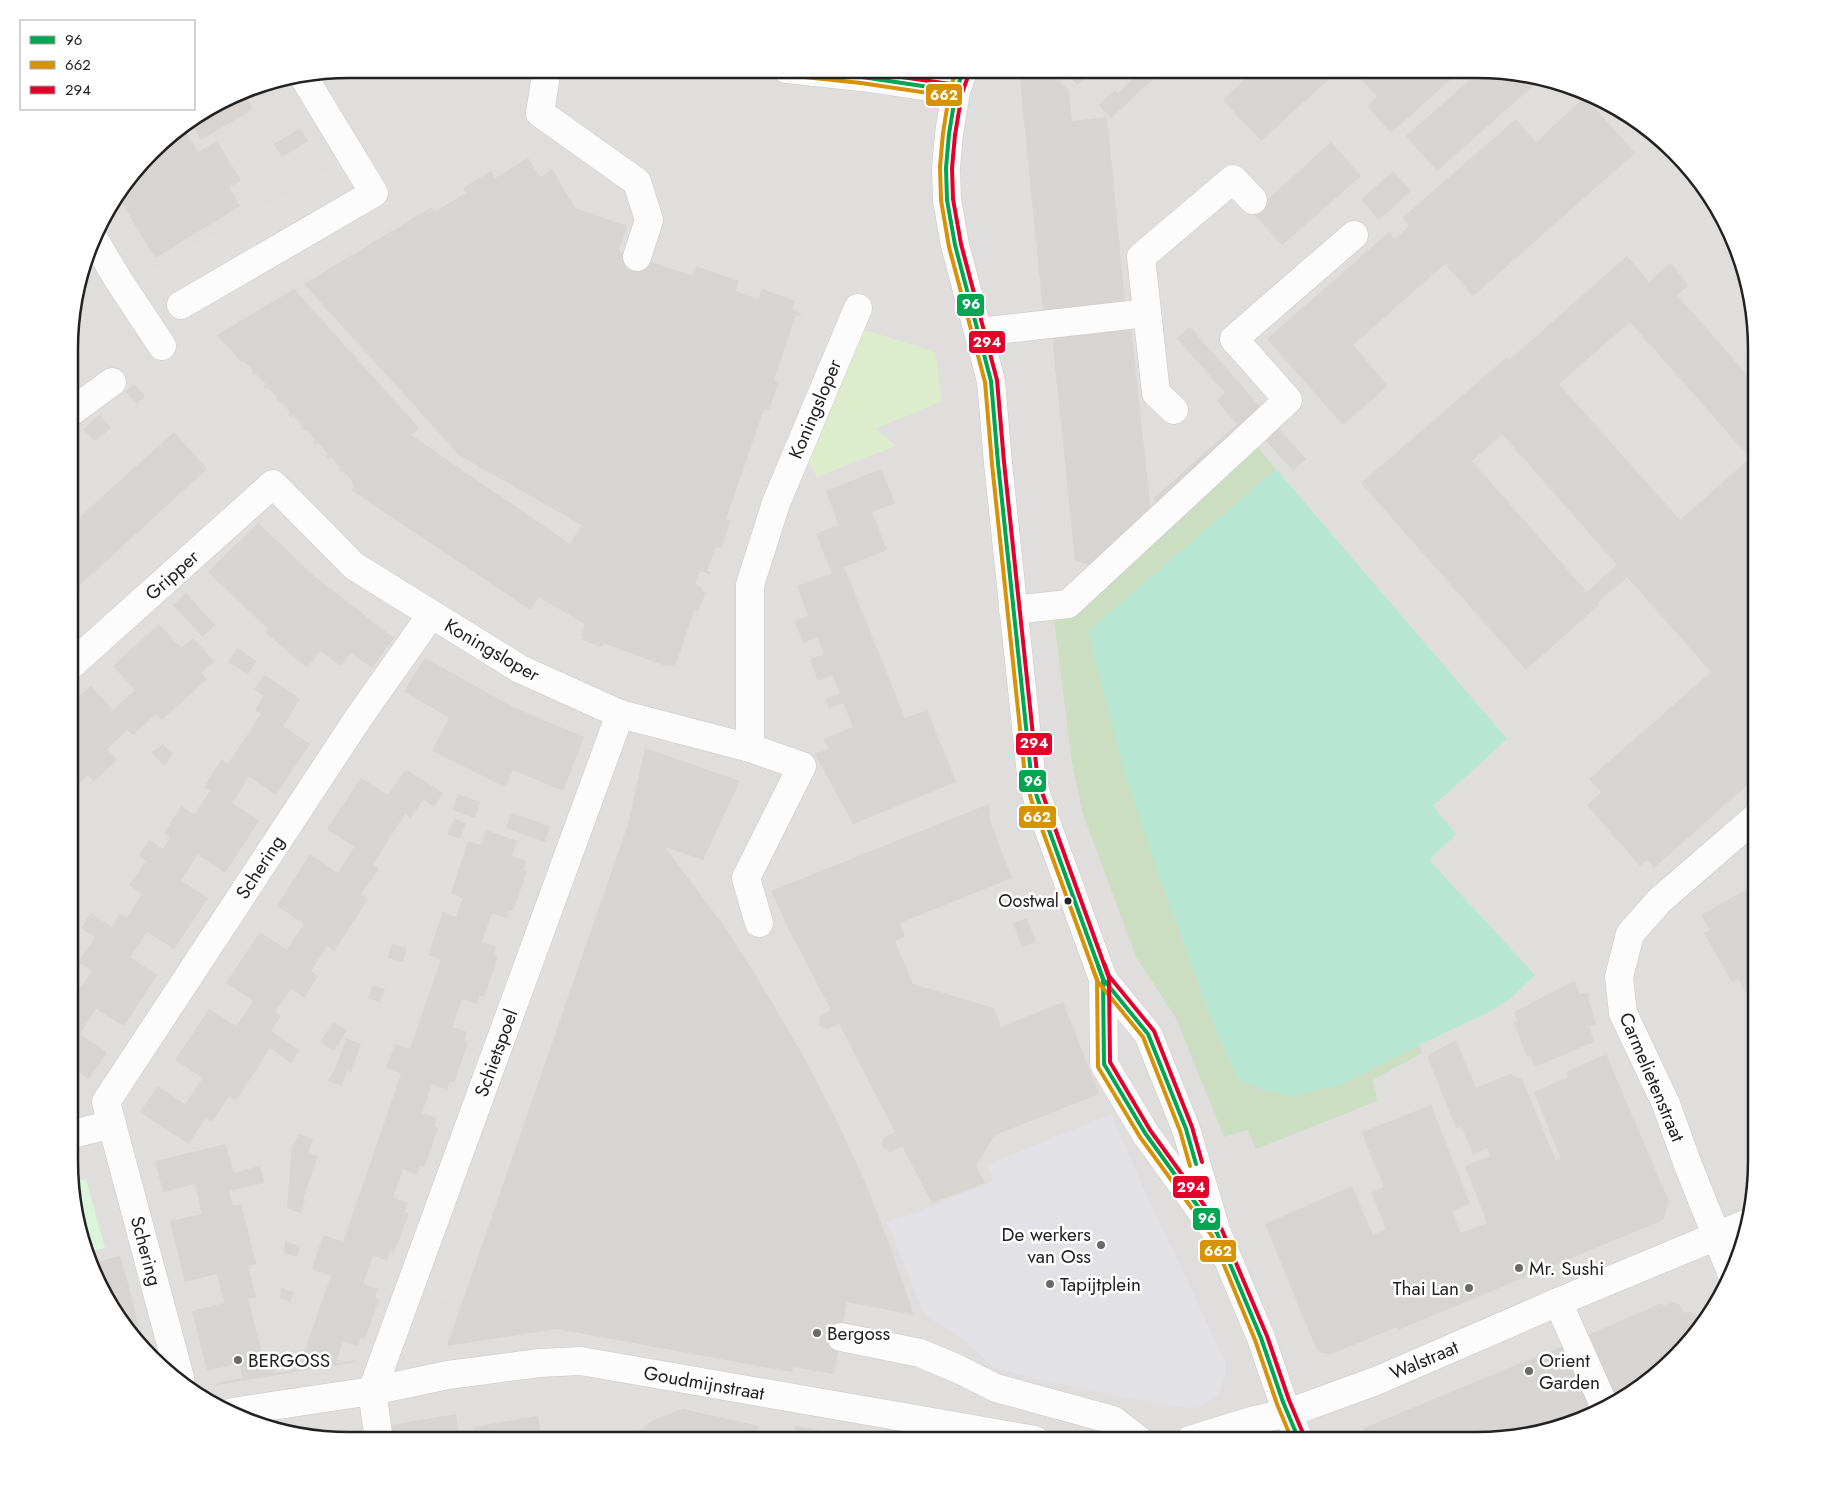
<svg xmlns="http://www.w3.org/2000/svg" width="1825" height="1509" font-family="Jost,sans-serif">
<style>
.residential{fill:#dfdedc}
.grass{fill:#ddeccb}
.forest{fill:#cbdec1}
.park{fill:#daf5da}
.pitch{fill:#b7e6d2}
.parking{fill:#e0dfde}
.plaza{fill:#e2e1e5}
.building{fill:#d7d4d2;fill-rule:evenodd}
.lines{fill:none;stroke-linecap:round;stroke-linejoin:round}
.minor-casing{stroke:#c9c8c7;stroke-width:29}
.minor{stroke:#fdfcfc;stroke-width:28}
.bus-1-casing{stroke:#fff;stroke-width:8}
.bus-2-casing{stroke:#fff;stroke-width:8}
.bus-3-casing{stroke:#fff;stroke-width:8}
.bus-1{stroke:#00a651;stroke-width:4}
.bus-2{stroke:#d79205;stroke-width:4}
.bus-3{stroke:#e4002b;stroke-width:4}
.bus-dot{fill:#222;stroke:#fff;stroke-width:2}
.poi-dot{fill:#6a6968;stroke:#fff;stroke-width:2}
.labels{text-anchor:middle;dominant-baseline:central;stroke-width:5;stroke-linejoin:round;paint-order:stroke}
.bus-label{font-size:18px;fill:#222;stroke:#fff;text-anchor:end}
.street-label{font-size:19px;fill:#222;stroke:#fff}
.poi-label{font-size:19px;fill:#222;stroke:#fff;text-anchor:start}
.rim{fill:none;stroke:#222;stroke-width:2.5}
.line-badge{stroke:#fff;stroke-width:2}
.badge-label{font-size:14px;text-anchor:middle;font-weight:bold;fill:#fff}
</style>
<rect width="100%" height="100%" fill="#f0eeeb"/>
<!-- residential -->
<path class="residential" d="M348,69H1495L1584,90L1674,150L1735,241L1756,348V1179L1728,1284L1675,1358L1584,1419L1477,1440H330L241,1419L151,1359L97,1284L69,1179L71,312L106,209L164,138L258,84Z"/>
<!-- grass -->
<path class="grass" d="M859,328L935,352L942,401L875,429L896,446L817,477L804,453Z"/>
<!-- forest -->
<path class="forest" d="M1257,446L1276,469L1088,632L1159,875L1210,1016L1238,1079L1340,1085L1419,1045L1422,1053L1373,1080L1377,1101L1256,1149L1247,1130L1224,1137L1176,1018L1136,957L1083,814L1072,763L1054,619Z"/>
<!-- park -->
<path class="park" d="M86,1179L105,1248L89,1252L70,1183Z"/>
<!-- pitch -->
<path class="pitch" d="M1276,469L1507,739L1433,806L1456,834L1429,860L1535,975L1511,998L1489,1012L1419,1045L1340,1085L1292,1096L1259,1089L1238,1079L1210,1016L1159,875L1124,771L1088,631Z"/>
<!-- parking -->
<g class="parking">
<path d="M360,152L402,220L213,333L145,273Z"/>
<path d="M209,487L226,506L70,645L71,611Z"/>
<path d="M581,859L606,868L452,1302L427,1293Z"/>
</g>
<!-- plaza -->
<path class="plaza" d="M1111,1114L1143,1187L1225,1361V1374L1221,1389L1216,1397L1202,1406L1190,1409L1125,1397L1033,1378L993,1367L963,1339L929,1318L922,1309L887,1222L916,1213L993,1181L987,1165Z"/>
<!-- building -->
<g class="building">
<path d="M1019,69H1047L1069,91L1072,121L1107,117L1125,302L1043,311Z"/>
<path d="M1062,69H1094L1077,85Z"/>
<path d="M1132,69H1164L1111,118L1099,105L1115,90L1118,93L1137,75Z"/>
<path d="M1256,69H1340L1261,141L1223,100Z"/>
<path d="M1352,69H1462L1391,133L1367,106L1377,97Z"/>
<path d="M1482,69H1495L1540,80L1437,171L1406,136Z"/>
<path d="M244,92L253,109L201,140L191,123Z"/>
<path d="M1585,97L1635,153L1473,296L1445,264L1353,345L1388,386L1343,425L1267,339L1389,232L1395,239L1409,226L1402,218L1516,119L1536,142Z"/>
<path d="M183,127L198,152L217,141L241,181L229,187L240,206L155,258L117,195L164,138Z"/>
<path d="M300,128L308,141L282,157L274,144Z"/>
<path d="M1331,142L1361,176L1282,245L1253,213Z"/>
<path d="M528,158L540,177L552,169L575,208L627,226L619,251L693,276L696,266L710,271L739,281L736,291L758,299L762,289L795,301L792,310L801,313L800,316L796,315L774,380L779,382L769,410L764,409L726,519L731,520L721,548L716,547L707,571L711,572L710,574L700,571L695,585L703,588L702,590L706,592L698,612L694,610L675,667L667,665L666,666L603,643L602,647L582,640L583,636L581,635L585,624L539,597L530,610L352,490L354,486L351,483L353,482L343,471L341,473L338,470L340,468L331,457L329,459L326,456L328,454L318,443L316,445L313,442L315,440L306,429L304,431L301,428L303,426L293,415L291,417L288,414L290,412L280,401L279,402L276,399L278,398L268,387L266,389L263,386L266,384L255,373L254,375L251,372L253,370L244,361L242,363L217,335L294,289L419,428L411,435L570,544L580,527L583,526L485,470L477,467L478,466L459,455L452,448L450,445L304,284L432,207L435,212L454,200L466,193L463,188L491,171L495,178Z"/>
<path d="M1393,171L1411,191L1379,220L1361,200Z"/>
<path d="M1627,256L1649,282L1670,263L1689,285L1677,295L1756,385V777L1654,868L1647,860L1640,866L1587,805L1601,792L1589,779L1711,672L1627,577L1597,603L1599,605L1526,670L1361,483L1507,357L1509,360ZM1630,322L1750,458L1680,520L1559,384ZM1502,434L1617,565L1587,592L1472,461Z"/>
<path d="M1190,327L1262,409L1161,507L1153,499L1237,424L1217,401L1225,393L1177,338Z"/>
<path d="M1131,328L1151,512L1142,513L1143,522L1093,567L1075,560L1052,336Z"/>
<path d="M71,374L79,389L71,394Z"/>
<path d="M134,384L145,396L137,404L125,392Z"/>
<path d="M101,414V417L111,428L95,441L83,430Z"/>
<path d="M1278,428L1306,459L1293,471L1265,440Z"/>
<path d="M174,432L207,469L71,593V525Z"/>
<path d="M881,469L895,503L872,512L887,550L844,567L905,718L927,710L956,782L853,824L815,754L829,749L823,739L853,727L843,703L829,708L825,699L840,693L832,675L818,681L814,669L810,659L824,654L817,637L803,643L795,621L808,616L797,586L832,573L816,534L839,525L826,491Z"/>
<path d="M258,523L314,576L394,638L372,668L351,653L341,666L320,651L307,668L265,632L268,629L208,572Z"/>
<path d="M186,593L215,625L203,637L173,605Z"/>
<path d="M159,624L181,648L193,638L214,661L201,673L207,679L162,720L156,714L133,735L127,730L107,749L117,760L94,781L88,775L70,792V704L91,686L113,710L135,690L113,666Z"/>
<path d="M237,648L257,661L248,674L228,662Z"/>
<path d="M425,658L515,708L584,737L563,791L513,770L505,787L432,751L449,718L404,691Z"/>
<path d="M264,675L300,699L283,726L310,744L276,795L249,777L232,803L259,821L225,873L198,854L181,880L208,898L174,949L147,932L130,957L157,975L124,1026L96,1009L88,1021L80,1034L107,1052L89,1079L70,1066V991L76,995L92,971L78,962L95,937L81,928L91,913L112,927L120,914L127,918L142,894L129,885L146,861L139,856L149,840L163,849L170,838L164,833L181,806L194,815L210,791L204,787L222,759L228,764L261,714L255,710L264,696L254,689Z"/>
<path d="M163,744L173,755L164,766L152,753Z"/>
<path d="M645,748L740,781L703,860L665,847L721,922L755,974L804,1057L836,1119L866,1184L891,1249L914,1315L847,1302L834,1374L793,1367L792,1372L557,1329L447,1346L628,824Z"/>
<path d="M406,769L443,793L434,807L423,800L411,818L405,814L373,864L379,868L361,894L368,899L334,951L327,946L311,971L318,976L304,998L291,989L275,1012L281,1016L271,1031L300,1050L291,1063L270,1048L236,1101L229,1096L212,1122L205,1118L189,1144L140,1112L158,1086L185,1104L203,1078L175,1060L209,1009L236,1026L245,1014L253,1001L226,983L260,932L287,950L304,924L277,906L310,854L338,873L354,847L327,829L344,804L361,778L388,795Z"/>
<path d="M458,794L480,802L475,818L452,810Z"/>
<path d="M989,804L990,821L1012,878L900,923L905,937L895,941L913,984L994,1008L1001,1027L1063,1002L1099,1094L995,1135L976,1166L985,1183L932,1203L902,1146L890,1152L883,1148L882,1143L884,1138L895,1132L839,1024L827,1029L823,1028L819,1025L820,1016L831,1010L788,928L771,891Z"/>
<path d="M511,813L550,826L545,842L506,828Z"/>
<path d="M454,819L466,823L460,839L447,834Z"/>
<path d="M486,830L517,841L512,856L526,861L523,870L527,871L513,911L509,910L507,918L492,913L482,942L496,947L494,956L498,957L484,997L480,995L477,1004L462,999L452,1027L467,1032L464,1041L468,1042L454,1083L450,1081L447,1090L432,1084L422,1113L437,1118L434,1126L438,1128L424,1168L420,1166L417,1175L403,1169L393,1198L408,1203L404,1212L409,1213L394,1253L390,1252L387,1260L373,1256L363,1284L378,1289L375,1297L379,1299L365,1339L361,1338L358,1346L343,1341L336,1363L356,1360V1362L216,1385V1383L243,1378L239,1363L207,1371L192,1311L224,1303L217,1274L185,1282L170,1221L202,1214L195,1184L163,1192L155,1161L226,1144L234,1173L260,1166L264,1183L229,1191L233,1206L241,1204L256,1264L248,1266L256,1297L248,1299L263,1356L270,1354L274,1373L298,1369L331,1276L312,1269L317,1252L324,1235L343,1242L401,1074L386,1068L395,1044L410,1049L441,959L428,955L443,912L456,917L463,898L451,893L468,841L481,845Z"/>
<path d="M1756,884V988L1746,993L1738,979L1732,982L1704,933L1710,930L1701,915Z"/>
<path d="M1027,918L1036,942L1022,947L1013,923Z"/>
<path d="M392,944L407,949L403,962L388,958Z"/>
<path d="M1574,981L1580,994L1588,992L1589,997H1588L1596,1024L1589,1026L1594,1042L1535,1067L1530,1055L1527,1056L1522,1044L1514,1022L1518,1021L1514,1012Z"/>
<path d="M373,985L385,989L380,1002L368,998Z"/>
<path d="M333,1022L347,1030L334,1051L320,1042Z"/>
<path d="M346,1038L361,1044L351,1072L347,1070L342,1086L328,1081L336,1067Z"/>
<path d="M1456,1040L1476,1088L1510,1074L1522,1079L1556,1161L1561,1159L1534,1092L1568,1077L1566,1072L1606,1054L1669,1202L1663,1220L1398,1330L1397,1327L1331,1354L1321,1353L1316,1348L1265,1224L1352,1186L1373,1235L1386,1229L1371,1193L1384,1187L1361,1131L1364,1129L1365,1131L1431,1105L1470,1204L1452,1211L1461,1233L1487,1223L1465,1166L1490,1156L1487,1148L1473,1154L1461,1126L1456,1128L1427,1056Z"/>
<path d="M299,1134L313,1139L308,1153L318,1156L303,1199L305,1200L301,1213L287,1208L292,1147Z"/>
<path d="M285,1241L300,1246L297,1257L284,1253Z"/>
<path d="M120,1256L129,1287L144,1350L97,1284L92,1263Z"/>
<path d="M281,1288L294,1292L290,1302L280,1298Z"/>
<path d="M1671,1302L1680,1305L1684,1313L1688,1312L1694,1314L1699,1324L1675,1358L1615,1398L1588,1335L1662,1303L1663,1306Z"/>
<path d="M1565,1345L1592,1413L1584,1419L1477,1440H1363L1364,1428Z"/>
<path d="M683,1409L759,1426L756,1440H626L656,1419Z"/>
<path d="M456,1414L459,1440H394L391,1425Z"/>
<path d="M538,1416L542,1440H468L475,1437L473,1427Z"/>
<path d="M795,1426L866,1439V1440H792Z"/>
<path d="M346,1431L347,1440H330L315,1436Z"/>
</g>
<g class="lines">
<defs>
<g id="minor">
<path d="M547,69L540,113L637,182L649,220L637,257"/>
<path d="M786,69L862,77L956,91"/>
<path d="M964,69L956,91L949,134L946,168L947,200L955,245L991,381L998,463L1031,774L1037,797L1103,979L1104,1064L1145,1133L1217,1233"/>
<path d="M95,241L119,281L162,346"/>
<path d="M181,305L374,193L303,76"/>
<path d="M979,332L1147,313"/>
<path d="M1174,410L1156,393L1141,257L1233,179L1253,200"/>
<path d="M71,412L112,382"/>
<path d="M1013,610L1068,604L1288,400L1234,339L1354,235"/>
<path d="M70,666L273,484L354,566L520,669L620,714L750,748L802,766L746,878L759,923"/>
<path d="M750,748V585L776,503L858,308"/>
<path d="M1103,979L1148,1034L1186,1129L1217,1233L1261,1338L1283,1402L1299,1440"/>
<path d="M69,1135L112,1124"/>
<path d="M1731,1272L1688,1165L1666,1104L1623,1013L1619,977L1630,934L1659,901L1756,817"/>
<path d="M1558,1302L1604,1405"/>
<path d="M841,1337L920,1353L958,1369L996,1388L1113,1420L1139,1440"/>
<path d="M180,1378L106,1102L357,720L431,615"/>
<path d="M232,1412L372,1391L448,1375L539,1363L581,1361L1035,1440"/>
<path d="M379,1440L372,1391L620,714"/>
<path d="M1190,1440L1255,1420L1288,1413L1376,1381L1558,1302L1743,1225"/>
</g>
</defs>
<!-- minor casing -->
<use href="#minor" class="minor-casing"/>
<!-- minor -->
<use href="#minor" class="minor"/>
<defs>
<g id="bus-1">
<path d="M786,69L862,77L956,91"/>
<path d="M964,69L956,91L949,134L946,168L947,200L955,245L991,381L998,463L1031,774L1037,797L1103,979L1104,1064L1145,1133L1217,1233L1261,1338L1283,1402L1299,1440"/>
<path d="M1098,965L1103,979L1148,1034L1186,1129L1196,1164"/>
</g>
<g id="bus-2">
<path d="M957,69L950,89L943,133L940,167L941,200L949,247L985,382L992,464L1025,776L1031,799L1097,980L1098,1067L1140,1137L1212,1236L1255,1340L1277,1404L1292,1440"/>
<path d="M785,75L861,83L955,97"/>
<path d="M1092,967L1098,982L1143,1037L1180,1131L1190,1166"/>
</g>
<g id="bus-3">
<path d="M846,69L957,85"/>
<path d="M970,71L962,93L955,135L952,168L953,199L961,244L997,380L1004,462L1037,773L1043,795L1109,978L1110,1062L1150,1130L1222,1230L1267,1336L1289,1400L1305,1438"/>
<path d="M1104,963L1109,976L1154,1031L1192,1127L1202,1162"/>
</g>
</defs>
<!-- bus-1 casing -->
<use href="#bus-1" class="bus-1-casing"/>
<!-- bus-2 casing -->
<use href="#bus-2" class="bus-2-casing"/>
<!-- bus-3 casing -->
<use href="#bus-3" class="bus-3-casing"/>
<!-- bus-1 -->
<use href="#bus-1" class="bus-1"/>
<!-- bus-2 -->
<use href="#bus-2" class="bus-2"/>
<!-- bus-3 -->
<use href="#bus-3" class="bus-3"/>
</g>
<!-- markers -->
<circle class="bus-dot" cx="1068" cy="901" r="4.5"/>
<g class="poi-dot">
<circle cx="1101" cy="1245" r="5"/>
<circle cx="1519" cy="1268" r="5"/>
<circle cx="1050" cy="1284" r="5"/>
<circle cx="1469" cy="1288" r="5"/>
<circle cx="817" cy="1333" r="5"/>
<circle cx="238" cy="1360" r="5"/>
<circle cx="1529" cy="1371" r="5"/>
</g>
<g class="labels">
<!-- bus labels -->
<g class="bus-label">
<text x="1059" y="901">Oostwal</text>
</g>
<!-- street labels -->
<g class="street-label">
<text transform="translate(815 409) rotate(-67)">Koningsloper</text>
<text transform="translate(172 575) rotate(-42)">Gripper</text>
<text transform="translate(492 650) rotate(30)">Koningsloper</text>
<text transform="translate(260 867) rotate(-57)">Schering</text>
<text transform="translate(496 1053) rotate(-70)">Schietspoel</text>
<text transform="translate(1652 1077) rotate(67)">Carmelietenstraat</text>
<text transform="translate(146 1251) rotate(75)">Schering</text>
<text transform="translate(1424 1360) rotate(-23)">Walstraat</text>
<text transform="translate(704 1383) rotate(10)">Goudmijnstraat</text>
</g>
<!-- poi labels -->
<g class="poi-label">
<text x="1091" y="1234" text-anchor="end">De werkers<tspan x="1091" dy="22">van Oss</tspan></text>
<text x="1529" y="1268">Mr. Sushi</text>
<text x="1060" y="1284">Tapijtplein</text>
<text x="1459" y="1288" text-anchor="end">Thai Lan</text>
<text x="827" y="1333">Bergoss</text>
<text x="248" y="1360">BERGOSS</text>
<text x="1539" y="1360">Orient<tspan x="1539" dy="22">Garden</tspan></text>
</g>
</g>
<!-- crop -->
<path d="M0 0H1825V1509H0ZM349 78H1477A271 271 0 0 1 1748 349V1161A271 271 0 0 1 1477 1432H349A271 271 0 0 1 78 1161V349A271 271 0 0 1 349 78Z" fill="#fff" fill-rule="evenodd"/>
<path class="rim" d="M349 78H1477A271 271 0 0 1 1748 349V1161A271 271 0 0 1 1477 1432H349A271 271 0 0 1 78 1161V349A271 271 0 0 1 349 78Z"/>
<g class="line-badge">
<rect x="925" y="83" width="38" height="24" rx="5" fill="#d79205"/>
<rect x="956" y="293" width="29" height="24" rx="5" fill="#00a651"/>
<rect x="968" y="330" width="38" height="24" rx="5" fill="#e4002b"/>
<rect x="1015" y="732" width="38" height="24" rx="5" fill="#e4002b"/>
<rect x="1018" y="769" width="29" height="24" rx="5" fill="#00a651"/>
<rect x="1018" y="805" width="39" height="24" rx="5" fill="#d79205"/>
<rect x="1172" y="1175" width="38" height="24" rx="5" fill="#e4002b"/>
<rect x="1192" y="1207" width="29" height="24" rx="5" fill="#00a651"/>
<rect x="1199" y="1239" width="38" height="24" rx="5" fill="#d79205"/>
</g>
<g class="badge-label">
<text x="944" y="100">662</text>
<text x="971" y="309">96</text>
<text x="987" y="347">294</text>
<text x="1034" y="748">294</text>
<text x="1033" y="786">96</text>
<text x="1037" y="822">662</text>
<text x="1191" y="1192">294</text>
<text x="1207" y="1223">96</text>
<text x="1218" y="1256">662</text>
</g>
<!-- legend -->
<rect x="20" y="20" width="175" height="90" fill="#ffffff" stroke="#a7a7a7"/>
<rect x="30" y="36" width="25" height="8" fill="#00a651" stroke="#a7a7a7"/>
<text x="65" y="45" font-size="15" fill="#222222">96</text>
<rect x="30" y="61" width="25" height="8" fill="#d79205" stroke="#a7a7a7"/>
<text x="65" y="70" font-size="15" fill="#222222">662</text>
<rect x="30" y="86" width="25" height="8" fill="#e4002b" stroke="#a7a7a7"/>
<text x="65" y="95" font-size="15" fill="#222222">294</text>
</svg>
